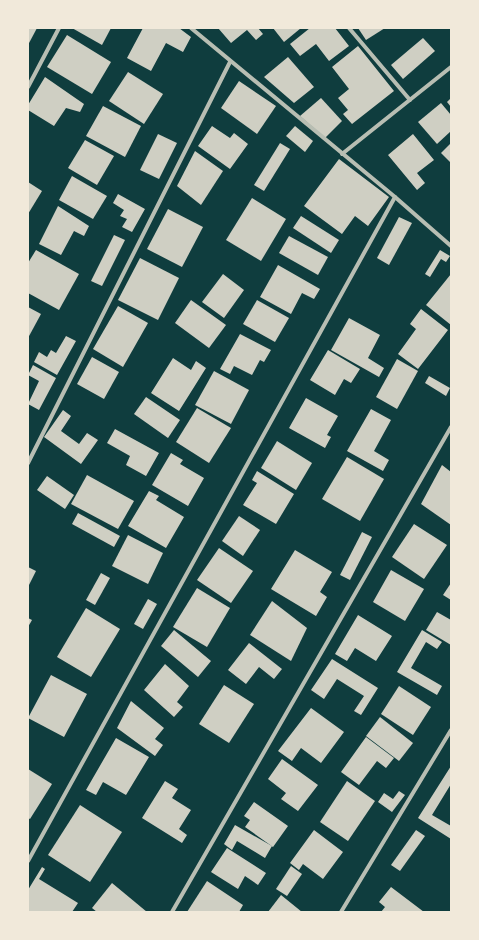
<svg xmlns="http://www.w3.org/2000/svg" width="479" height="940" font-family="Overpass,sans-serif">
<style>
.building{fill:#cfcfc3}
.lines{fill:none;stroke-linecap:round;stroke-linejoin:round}
.minor{stroke:#b8beb3;stroke-width:4}
</style>
<rect width="100%" height="100%" fill="#0f3d3e"/>
<!-- building -->
<g class="building">
<path d="M28,28H37L28,45Z"/>
<path d="M72,28H111L102,45Z"/>
<path d="M143,28H179L191,37L183,52L166,43L151,71L127,58Z"/>
<path d="M218,28H258L263,34L256,40L247,30L231,43Z"/>
<path d="M273,28H301L284,42Z"/>
<path d="M310,28H335L349,46L329,61L316,44L300,56L290,44Z"/>
<path d="M358,28H385L366,40Z"/>
<path d="M67,35L111,62L92,94L47,67Z"/>
<path d="M423,38L435,51L403,79L391,65Z"/>
<path d="M358,46L394,91L352,124L343,114L348,110L338,98L349,89L332,67Z"/>
<path d="M288,57L314,87L294,103L264,77Z"/>
<path d="M128,72L163,94L144,124L109,101Z"/>
<path d="M45,77L84,104L80,112L66,108L54,126L28,110V105Z"/>
<path d="M239,81L276,106L257,134L221,108Z"/>
<path d="M321,98L342,121L325,138L300,116Z"/>
<path d="M451,98V107L447,102Z"/>
<path d="M441,103L451,115V131L437,144L418,122Z"/>
<path d="M103,106L141,126L125,157L86,136Z"/>
<path d="M212,126L230,138L234,133L248,144L230,169L198,146Z"/>
<path d="M295,126L313,141L305,152L286,136Z"/>
<path d="M158,134L177,143L159,179L140,170Z"/>
<path d="M413,134L434,160L417,173L425,183L417,190L388,155Z"/>
<path d="M85,140L114,156L97,185L68,168Z"/>
<path d="M280,143L290,149L264,191L254,185Z"/>
<path d="M451,143V163L441,153Z"/>
<path d="M195,151L223,171L201,205L177,186Z"/>
<path d="M339,159L389,197L368,226L355,216L342,234L304,206Z"/>
<path d="M72,176L107,196L93,219L59,200Z"/>
<path d="M28,182L42,191L28,214Z"/>
<path d="M118,194L145,209L132,232L122,227L127,219L120,216L124,210L113,203Z"/>
<path d="M252,198L286,219L261,261L226,240Z"/>
<path d="M58,206L89,226L84,236L74,231L61,255L39,244Z"/>
<path d="M168,209L203,227L182,267L147,249Z"/>
<path d="M301,216L339,240L331,253L293,228Z"/>
<path d="M399,217L412,223L389,265L377,258Z"/>
<path d="M114,235L125,240L102,286L91,281Z"/>
<path d="M289,236L328,257L318,275L279,253Z"/>
<path d="M36,250L79,274L59,310L28,293V263Z"/>
<path d="M440,250L450,256L446,262L441,259L430,277L425,274Z"/>
<path d="M140,258L179,278L158,320L118,300Z"/>
<path d="M278,265L320,289L314,299L302,293L291,314L260,297Z"/>
<path d="M223,274L244,290L224,318L202,302Z"/>
<path d="M451,274V325L426,305Z"/>
<path d="M191,300L226,325L209,348L175,323Z"/>
<path d="M257,300L289,318L275,342L243,324Z"/>
<path d="M118,306L148,323L123,367L93,349Z"/>
<path d="M28,307L41,314L28,338Z"/>
<path d="M421,309L448,330L418,369L398,354L416,329L410,324Z"/>
<path d="M349,318L380,335L368,358L384,368L379,377L331,350Z"/>
<path d="M240,334L271,350L264,362L260,360L252,375L234,366L230,374L220,369Z"/>
<path d="M66,336L76,341L57,375L34,362L39,352L47,357L51,350L56,353Z"/>
<path d="M328,350L360,369L351,383L344,379L335,395L310,380Z"/>
<path d="M92,357L119,372L104,399L77,384Z"/>
<path d="M173,358L191,370L196,361L206,368L179,411L151,393Z"/>
<path d="M397,359L418,371L397,409L376,397Z"/>
<path d="M33,365L56,378L39,410L28,404L39,381L28,375Z"/>
<path d="M214,371L249,390L231,424L195,405Z"/>
<path d="M429,376L450,388L446,396L425,383Z"/>
<path d="M146,397L180,420L168,438L134,414Z"/>
<path d="M306,398L338,416L327,435L331,437L325,448L289,428Z"/>
<path d="M197,408L231,428L209,463L176,442Z"/>
<path d="M371,409L391,420L374,451L389,460L383,471L347,451Z"/>
<path d="M63,410L71,416L61,431L79,444L87,433L98,440L81,464L44,437Z"/>
<path d="M115,429L159,453L146,476L126,465L130,456L107,443Z"/>
<path d="M277,441L312,463L296,490L261,468Z"/>
<path d="M171,453L183,460L180,464L204,478L188,506L152,485Z"/>
<path d="M347,457L384,479L360,521L322,499Z"/>
<path d="M442,465L451,472V525L421,504Z"/>
<path d="M257,471L294,494L276,524L243,505L257,483L252,480Z"/>
<path d="M87,475L134,501L118,529L71,504Z"/>
<path d="M47,476L74,495L65,509L37,490Z"/>
<path d="M149,491L159,496L156,500L184,517L166,548L128,526Z"/>
<path d="M78,513L120,536L114,547L72,524Z"/>
<path d="M239,516L260,530L243,556L222,541Z"/>
<path d="M414,524L447,545L424,579L392,557Z"/>
<path d="M362,532L372,537L350,580L340,575Z"/>
<path d="M128,535L163,553L148,584L112,566Z"/>
<path d="M219,548L253,571L231,603L197,580Z"/>
<path d="M295,550L332,572L320,592L327,597L316,616L271,589Z"/>
<path d="M28,567L36,571L28,587Z"/>
<path d="M391,570L424,589L405,621L373,602Z"/>
<path d="M101,573L110,578L95,605L86,600Z"/>
<path d="M451,583V600L443,595Z"/>
<path d="M197,588L230,608L207,647L173,627Z"/>
<path d="M148,599L157,604L143,629L134,624Z"/>
<path d="M272,601L307,628L291,661L250,635Z"/>
<path d="M86,608L120,629L91,677L57,657Z"/>
<path d="M437,612L451,620V645L426,630Z"/>
<path d="M358,615L392,636L376,661L355,648L347,661L335,654Z"/>
<path d="M28,618L32,620L28,627Z"/>
<path d="M174,630L211,661L198,677L161,646Z"/>
<path d="M422,630L442,642L437,649L426,642L411,668L442,686L437,695L397,672Z"/>
<path d="M249,643L282,669L274,679L259,667L246,684L228,670Z"/>
<path d="M332,659L378,688L361,715L354,711L364,696L337,679L324,699L311,690Z"/>
<path d="M165,664L189,686L177,702L183,707L174,717L144,690Z"/>
<path d="M51,675L87,694L64,737L28,718Z"/>
<path d="M224,685L254,704L229,743L199,724Z"/>
<path d="M399,686L431,707L413,735L381,714Z"/>
<path d="M131,701L164,728L155,739L163,745L155,756L117,728Z"/>
<path d="M311,708L344,732L321,763L301,748L292,761L278,751Z"/>
<path d="M380,717L413,743L399,761L366,736Z"/>
<path d="M366,737L394,758L386,768L377,761L359,785L341,772Z"/>
<path d="M116,738L149,757L126,795L103,782L96,795L86,790Z"/>
<path d="M282,759L318,785L298,811L281,799L286,793L268,779Z"/>
<path d="M451,766V784L432,815L451,826V839L418,818Z"/>
<path d="M28,769L52,784L30,819L28,818Z"/>
<path d="M165,781L178,789L172,798L191,810L179,829L187,835L182,843L142,818Z"/>
<path d="M347,781L375,801L348,841L320,822Z"/>
<path d="M399,791L405,795L392,812L378,802L384,793L393,799Z"/>
<path d="M254,802L288,826L273,847L245,827L250,820L244,816Z"/>
<path d="M80,805L122,832L90,882L48,855Z"/>
<path d="M235,825L272,846L265,858L237,841L232,850L224,844Z"/>
<path d="M314,830L343,852L323,879L303,864L299,870L290,863Z"/>
<path d="M416,830L425,836L400,871L391,865Z"/>
<path d="M227,848L266,873L258,885L245,876L238,889L211,872Z"/>
<path d="M291,866L302,874L287,896L276,889Z"/>
<path d="M42,867L45,869L39,879L78,903L72,912H28V890Z"/>
<path d="M207,881L243,905L239,912H187Z"/>
<path d="M112,883L147,912H97L92,908Z"/>
<path d="M391,887L424,912H381L385,907L379,902Z"/>
<path d="M281,895L302,912H268Z"/>
</g>
<g class="lines">
<!-- minor -->
<g class="minor">
<path d="M191,28L395,197L451,246"/>
<path d="M349,28L410,100"/>
<path d="M28,87L59,28"/>
<path d="M342,154L451,67"/>
<path d="M28,463L230,62"/>
<path d="M28,861L395,197"/>
<path d="M172,912L451,427"/>
<path d="M341,912L451,730"/>
</g>
</g>
<!-- border -->
<rect width="479" height="940" fill="none" stroke="#f1e9da" stroke-width="58"/>
</svg>
